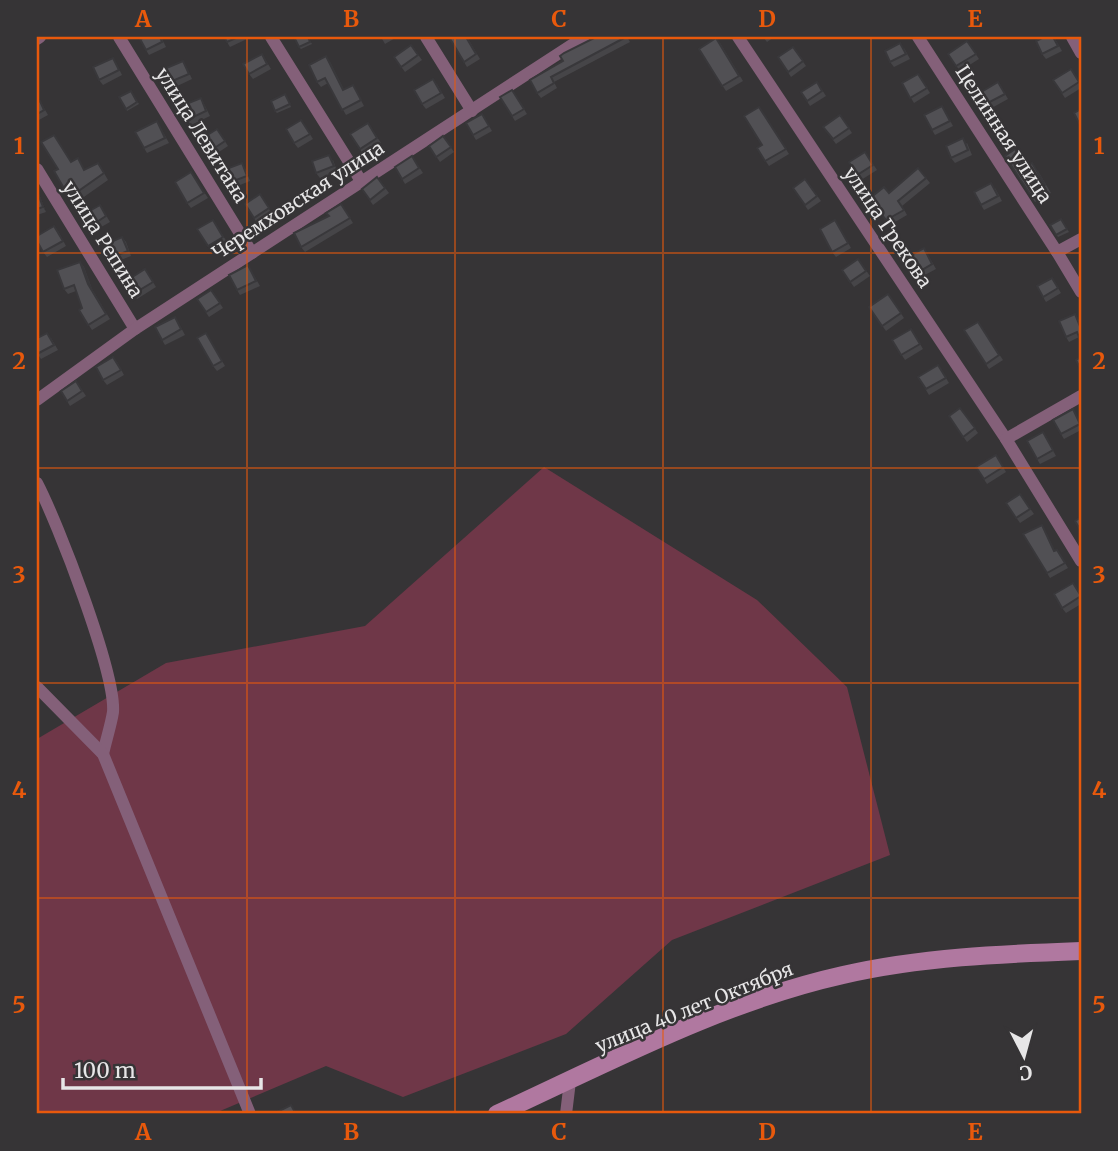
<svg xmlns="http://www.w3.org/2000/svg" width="1118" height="1151" font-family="Merriweather,serif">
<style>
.green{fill:#6f3748}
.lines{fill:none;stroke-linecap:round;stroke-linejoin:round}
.street{stroke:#846079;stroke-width:12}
.secondary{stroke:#b078a0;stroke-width:18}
.wall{fill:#464548}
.shaded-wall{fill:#39383b}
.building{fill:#515054;stroke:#39383b;stroke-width:2}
.grid{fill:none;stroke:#e8590c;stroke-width:2;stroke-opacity:0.55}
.labels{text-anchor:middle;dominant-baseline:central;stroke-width:5;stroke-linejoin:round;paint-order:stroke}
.street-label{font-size:19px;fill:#e7e6e7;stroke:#363436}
.neatline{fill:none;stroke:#e8590c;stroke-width:2.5}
.grid-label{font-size:23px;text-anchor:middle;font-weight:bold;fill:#e8590c}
</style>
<rect width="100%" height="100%" fill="#363436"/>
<!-- green -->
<path class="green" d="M544,467L757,600L847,687L890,855L672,940L566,1034L403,1097L326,1066L213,1114H37V739L166,663L365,626Z"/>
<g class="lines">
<!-- street -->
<g class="street">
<path d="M119,37L252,253"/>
<path d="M271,37L361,181"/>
<path d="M426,37L472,111"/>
<path d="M738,37L1006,439"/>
<path d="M918,37L1057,252"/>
<path d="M1072,37L1081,53"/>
<path d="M37,39L40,37"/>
<path d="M37,169L135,329"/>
<path d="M1081,239L1057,252L1081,292"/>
<path d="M37,400L135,329L584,37"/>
<path d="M37,483C57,521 116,673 113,712C111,725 106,740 103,754"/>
<path d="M1081,561L1006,439L1081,396"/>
<path d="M37,687L103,754L250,1114"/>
<path d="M566,1114L570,1081"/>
</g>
<!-- secondary -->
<path class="secondary" d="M497,1114C608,1063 722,1002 843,975C921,957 1001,954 1081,951"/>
</g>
<!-- wall -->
<g class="wall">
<path d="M146,37H161L166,47L149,55L146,50Z"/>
<path d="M224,37H249V38L230,47Z"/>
<path d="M308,37L312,44L301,49L299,47Z"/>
<path d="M381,37H397L385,44Z"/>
<path d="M449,37H467L480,59L467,67Z"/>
<path d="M627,37L630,42L554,82L557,88L541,98L537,93L563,61Z"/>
<path d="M763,37H774L767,42Z"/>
<path d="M1054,37L1062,51L1046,59L1042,54Z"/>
<path d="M967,41L979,59L960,71L948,54Z"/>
<path d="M720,43L743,81L726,91L699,49Z"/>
<path d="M411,45L422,60L405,72L394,57Z"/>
<path d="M793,47L806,66L791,77L778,57Z"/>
<path d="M904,48L910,59L894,67L890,62Z"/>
<path d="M262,54L271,69L253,79L249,74Z"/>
<path d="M330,62L344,90L353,85L364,106L346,115L328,83L321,87L317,82Z"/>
<path d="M116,63L122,75L103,85L99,80Z"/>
<path d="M186,66L192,79L173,88L170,82Z"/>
<path d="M1071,69L1081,84V88L1065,98L1053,80Z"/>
<path d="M918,74L930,93L914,103L902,83Z"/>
<path d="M817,82L826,96L810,106L801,92Z"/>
<path d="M437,84L445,98L426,109L422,104Z"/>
<path d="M1001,87L1008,99L988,110L984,105Z"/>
<path d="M512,90L527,114L515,121L512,116Z"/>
<path d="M131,91L139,104L127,111L119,97Z"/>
<path d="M287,97L291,107L277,113L275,111Z"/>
<path d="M201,98L210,116L191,125L187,120Z"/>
<path d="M40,101L48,115L37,121V102Z"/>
<path d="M942,106L953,126L935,135L932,130Z"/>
<path d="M759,107L789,154L769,166L757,148L762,145Z"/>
<path d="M482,114L492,131L476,140L473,135Z"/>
<path d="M840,115L852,133L836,144L823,127Z"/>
<path d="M301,120L313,139L298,148L294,143Z"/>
<path d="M157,121L169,143L147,153L144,148Z"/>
<path d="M368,123L381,143L363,154L350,134Z"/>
<path d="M217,129L228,146L213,156L201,139Z"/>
<path d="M443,136L454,152L440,162L429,146Z"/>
<path d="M967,143L972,155L955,163L951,158Z"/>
<path d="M865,152L877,170L861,180L849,162Z"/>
<path d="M412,156L423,173L405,184L395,167Z"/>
<path d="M1005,156L1020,157L1026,167L1038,171L1051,193L1035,202Z"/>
<path d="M333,160L337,171L320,178L316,173Z"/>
<path d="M72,162L85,170L98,163L108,180L81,199L78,195L71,199L66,192Z"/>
<path d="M245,168L250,181L235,187L231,182Z"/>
<path d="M191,172L208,198L191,208L187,203Z"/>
<path d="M377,177L389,193L373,205L362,189Z"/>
<path d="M926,178L930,183L902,206L907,215L890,225L869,199L889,193Z"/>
<path d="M805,179L821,201L808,210L793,188Z"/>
<path d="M995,188L1002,201L984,210L981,205Z"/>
<path d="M37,190L39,194L46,212L37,215Z"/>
<path d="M260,194L272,214L257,223L245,204Z"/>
<path d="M341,204L353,223L305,252L301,247L329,216Z"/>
<path d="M100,205L110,222L96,230L92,225Z"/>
<path d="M1061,219L1069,232L1058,237L1050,225Z"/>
<path d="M213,220L227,242L211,251L197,229Z"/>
<path d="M835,220L851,248L836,257L832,252Z"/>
<path d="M58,231L66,246L47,257L43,252Z"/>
<path d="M122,237L126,242L131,256L113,263L110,258Z"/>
<path d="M927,253L936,269L923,276L920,271Z"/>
<path d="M858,259L870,276L854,287L842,270Z"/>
<path d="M80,262L84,267L92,289L110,319L92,330L79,310L82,308L76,291L68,294L64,289Z"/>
<path d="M248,265L260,286L240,295L237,290Z"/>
<path d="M145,269L156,287L137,299L126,281Z"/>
<path d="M1052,278L1061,293L1046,302L1043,297Z"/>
<path d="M211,290L223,308L209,317L197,299Z"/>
<path d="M888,294L904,318L886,331L869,307Z"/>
<path d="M1078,319L1081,326V342L1079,337L1069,342L1066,337Z"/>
<path d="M178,322L185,335L165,345L162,340Z"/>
<path d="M978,322L1003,360L989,369L964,330Z"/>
<path d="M911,329L923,349L905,360L892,340Z"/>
<path d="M206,333L225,366L217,371L213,366Z"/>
<path d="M51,338L58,350L41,359L37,353Z"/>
<path d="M117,362L124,375L107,385L103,380Z"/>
<path d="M938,365L949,383L929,395L918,377Z"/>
<path d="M76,381L86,396L70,406L61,391Z"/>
<path d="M960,408L978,433L967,442L949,416Z"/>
<path d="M1073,409L1081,424V430L1064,439L1061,434Z"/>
<path d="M1043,432L1056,456L1040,464L1037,459Z"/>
<path d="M996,455L1006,472L987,484L976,467Z"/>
<path d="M1020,494L1034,514L1020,523L1006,503Z"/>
<path d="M1042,525L1055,551L1060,555L1068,568L1050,578L1047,573Z"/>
<path d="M1081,596V604L1066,613L1062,608Z"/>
</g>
<!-- shaded-wall -->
<g class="shaded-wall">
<path d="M37,190L39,194L46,212L43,207Z"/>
<path d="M80,262L84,267L92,289L110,319L88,284Z"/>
</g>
<!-- building -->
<g class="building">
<path d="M146,37H160L162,42L146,50L140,39Z"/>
<path d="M224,37H238L227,42Z"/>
<path d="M294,37H308L310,42L299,47Z"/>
<path d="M449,37H466L476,54L464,62Z"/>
<path d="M596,37H626L551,77L554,83L537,93L530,80L563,61L560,56L564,53Z"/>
<path d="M1044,37H1053L1058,46L1042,54L1036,41Z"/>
<path d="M716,38L739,76L722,86L699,49Z"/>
<path d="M967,41L976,54L956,66L948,54Z"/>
<path d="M900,43L906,54L890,62L885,51Z"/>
<path d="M411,45L418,55L401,67L394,57Z"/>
<path d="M793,47L803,61L788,72L778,57Z"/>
<path d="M262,54L267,64L249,74L243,64Z"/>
<path d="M326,56L343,90L353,85L361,100L342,110L325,78L317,82L309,65Z"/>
<path d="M113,58L119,70L99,80L93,67Z"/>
<path d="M183,61L189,74L170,82L164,69Z"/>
<path d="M1071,69L1079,82L1062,93L1053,80Z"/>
<path d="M918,74L927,88L910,98L902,83Z"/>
<path d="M433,79L441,93L422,104L414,90Z"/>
<path d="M817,82L822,91L807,101L801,92Z"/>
<path d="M998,82L1005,94L984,105L978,94Z"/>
<path d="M512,90L524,109L512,116L500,97Z"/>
<path d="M131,91L137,102L126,109L119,97Z"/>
<path d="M285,94L290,104L275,111L271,101Z"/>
<path d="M201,98L206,111L187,120L181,106Z"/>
<path d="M40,101L44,110L37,114V102Z"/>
<path d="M942,106L950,121L932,130L924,115Z"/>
<path d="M759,107L786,149L765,161L757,148L762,145L744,116Z"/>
<path d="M1081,109V127L1074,113Z"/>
<path d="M482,114L489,126L473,135L466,123Z"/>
<path d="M840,115L849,128L833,139L823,127Z"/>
<path d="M301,120L310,134L294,143L286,129Z"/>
<path d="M157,121L165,138L144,148L135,132Z"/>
<path d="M368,123L377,138L360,149L350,134Z"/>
<path d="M217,129L225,141L210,151L201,139Z"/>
<path d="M54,135L71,162L78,158L84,170L98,163L104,173L77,192L74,188L66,192L54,171L58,169L41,142Z"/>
<path d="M443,136L451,147L436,157L429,146Z"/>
<path d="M963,138L968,150L951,158L946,146Z"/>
<path d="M1015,149L1026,167L1032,163L1045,185L1030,194L1005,156Z"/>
<path d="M865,152L873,165L857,175L849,162Z"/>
<path d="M329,155L334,166L316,173L312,161Z"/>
<path d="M412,156L419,168L402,179L395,167Z"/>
<path d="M242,163L247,176L231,182L226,169Z"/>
<path d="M918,168L926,178L898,201L904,210L886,220L869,199L884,187L889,193Z"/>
<path d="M191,172L204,193L187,203L175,182Z"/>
<path d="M377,177L385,188L370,200L362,189Z"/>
<path d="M805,179L817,196L805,205L793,188Z"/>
<path d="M991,183L998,196L981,205L974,192Z"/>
<path d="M37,191L43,207L37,209Z"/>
<path d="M260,194L269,208L254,218L245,204Z"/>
<path d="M341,204L350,218L301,247L294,233L329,216L326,213Z"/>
<path d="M100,205L106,216L92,225L86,213Z"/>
<path d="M1061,219L1067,229L1056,235L1050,225Z"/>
<path d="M213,220L223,237L208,246L197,229Z"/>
<path d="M835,220L848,243L832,252L820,229Z"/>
<path d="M54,226L63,241L43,252L37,241V236Z"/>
<path d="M122,237L128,251L110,258L104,245Z"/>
<path d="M924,248L932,264L920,271L911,255Z"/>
<path d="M858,259L866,271L850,282L842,270Z"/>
<path d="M80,262L88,284L106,314L88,325L79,310L82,308L74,285L64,289L57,270Z"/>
<path d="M248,265L256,281L237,290L229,275Z"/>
<path d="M145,269L153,282L133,294L126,281Z"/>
<path d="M1052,278L1058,288L1043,297L1037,286Z"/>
<path d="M211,290L220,303L206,312L197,299Z"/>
<path d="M888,294L901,313L882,326L869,307Z"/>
<path d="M1075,314L1081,329V342L1077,332L1066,337L1059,321Z"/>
<path d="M175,317L181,329L162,340L155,327Z"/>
<path d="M978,322L999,355L986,364L964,330Z"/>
<path d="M911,329L920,344L901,355L892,340Z"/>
<path d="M47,333L54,345L37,354V338Z"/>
<path d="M206,333L222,361L213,366L197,338Z"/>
<path d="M113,357L121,370L103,380L96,367Z"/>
<path d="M1081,357V370L1076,360Z"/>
<path d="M938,365L946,378L926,389L918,377Z"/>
<path d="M76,381L82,391L67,401L61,391Z"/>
<path d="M960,408L975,428L963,437L949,416Z"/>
<path d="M1073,409L1080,424L1061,434L1053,420Z"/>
<path d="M1043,432L1053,450L1037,459L1027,441Z"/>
<path d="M996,455L1003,467L984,479L976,467Z"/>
<path d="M1020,494L1030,509L1016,518L1006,503Z"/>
<path d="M1081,517V531L1075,521Z"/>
<path d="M1042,525L1054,551L1057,550L1065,563L1047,573L1023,534Z"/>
<path d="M1073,583L1081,596L1062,608L1054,594Z"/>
<path d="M291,1105L296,1114H273Z"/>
</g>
<!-- grid -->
<path class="grid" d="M247,37V1114M455,37V1114M663,37V1114M871,37V1114M37,253H1081M37,468H1081M37,683H1081M37,898H1081"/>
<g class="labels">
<!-- street labels -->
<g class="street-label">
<text transform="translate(1004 134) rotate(57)">Целинная улица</text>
<text transform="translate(202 135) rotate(58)">улица Левитана</text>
<text transform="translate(298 200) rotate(-33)">Черемховская улица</text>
<text transform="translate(888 227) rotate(56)">улица Грекова</text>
<text transform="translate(103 239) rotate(58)">улица Репина</text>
<text transform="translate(694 1007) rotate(-22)">улица 40 лет Октября</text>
</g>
</g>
<!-- border -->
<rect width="1118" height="1151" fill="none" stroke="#363436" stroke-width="77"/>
<!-- north arrow -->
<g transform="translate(1024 1056) rotate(174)" stroke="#363436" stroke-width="5" paint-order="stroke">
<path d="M0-5L12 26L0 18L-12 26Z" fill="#e7e6e7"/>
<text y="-10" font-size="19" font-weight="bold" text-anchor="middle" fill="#e7e6e7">С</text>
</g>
<!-- scale -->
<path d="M63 1078v10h198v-10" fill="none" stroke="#e7e6e7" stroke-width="3.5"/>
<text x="74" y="1078" font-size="21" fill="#e7e6e7" stroke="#363436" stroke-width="5" paint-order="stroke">100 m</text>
<rect x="38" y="38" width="1042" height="1074" class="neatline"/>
<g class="grid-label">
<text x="143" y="27">A</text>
<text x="351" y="27">B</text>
<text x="559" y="27">C</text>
<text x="767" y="27">D</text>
<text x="975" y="27">E</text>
<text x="19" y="154">1</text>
<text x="1099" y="154">1</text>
<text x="19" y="369">2</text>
<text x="1099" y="369">2</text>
<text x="19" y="583">3</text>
<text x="1099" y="583">3</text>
<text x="19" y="798">4</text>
<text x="1099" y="798">4</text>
<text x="19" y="1013">5</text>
<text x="1099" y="1013">5</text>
<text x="143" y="1140">A</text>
<text x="351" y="1140">B</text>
<text x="559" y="1140">C</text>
<text x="767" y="1140">D</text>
<text x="975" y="1140">E</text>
</g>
</svg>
